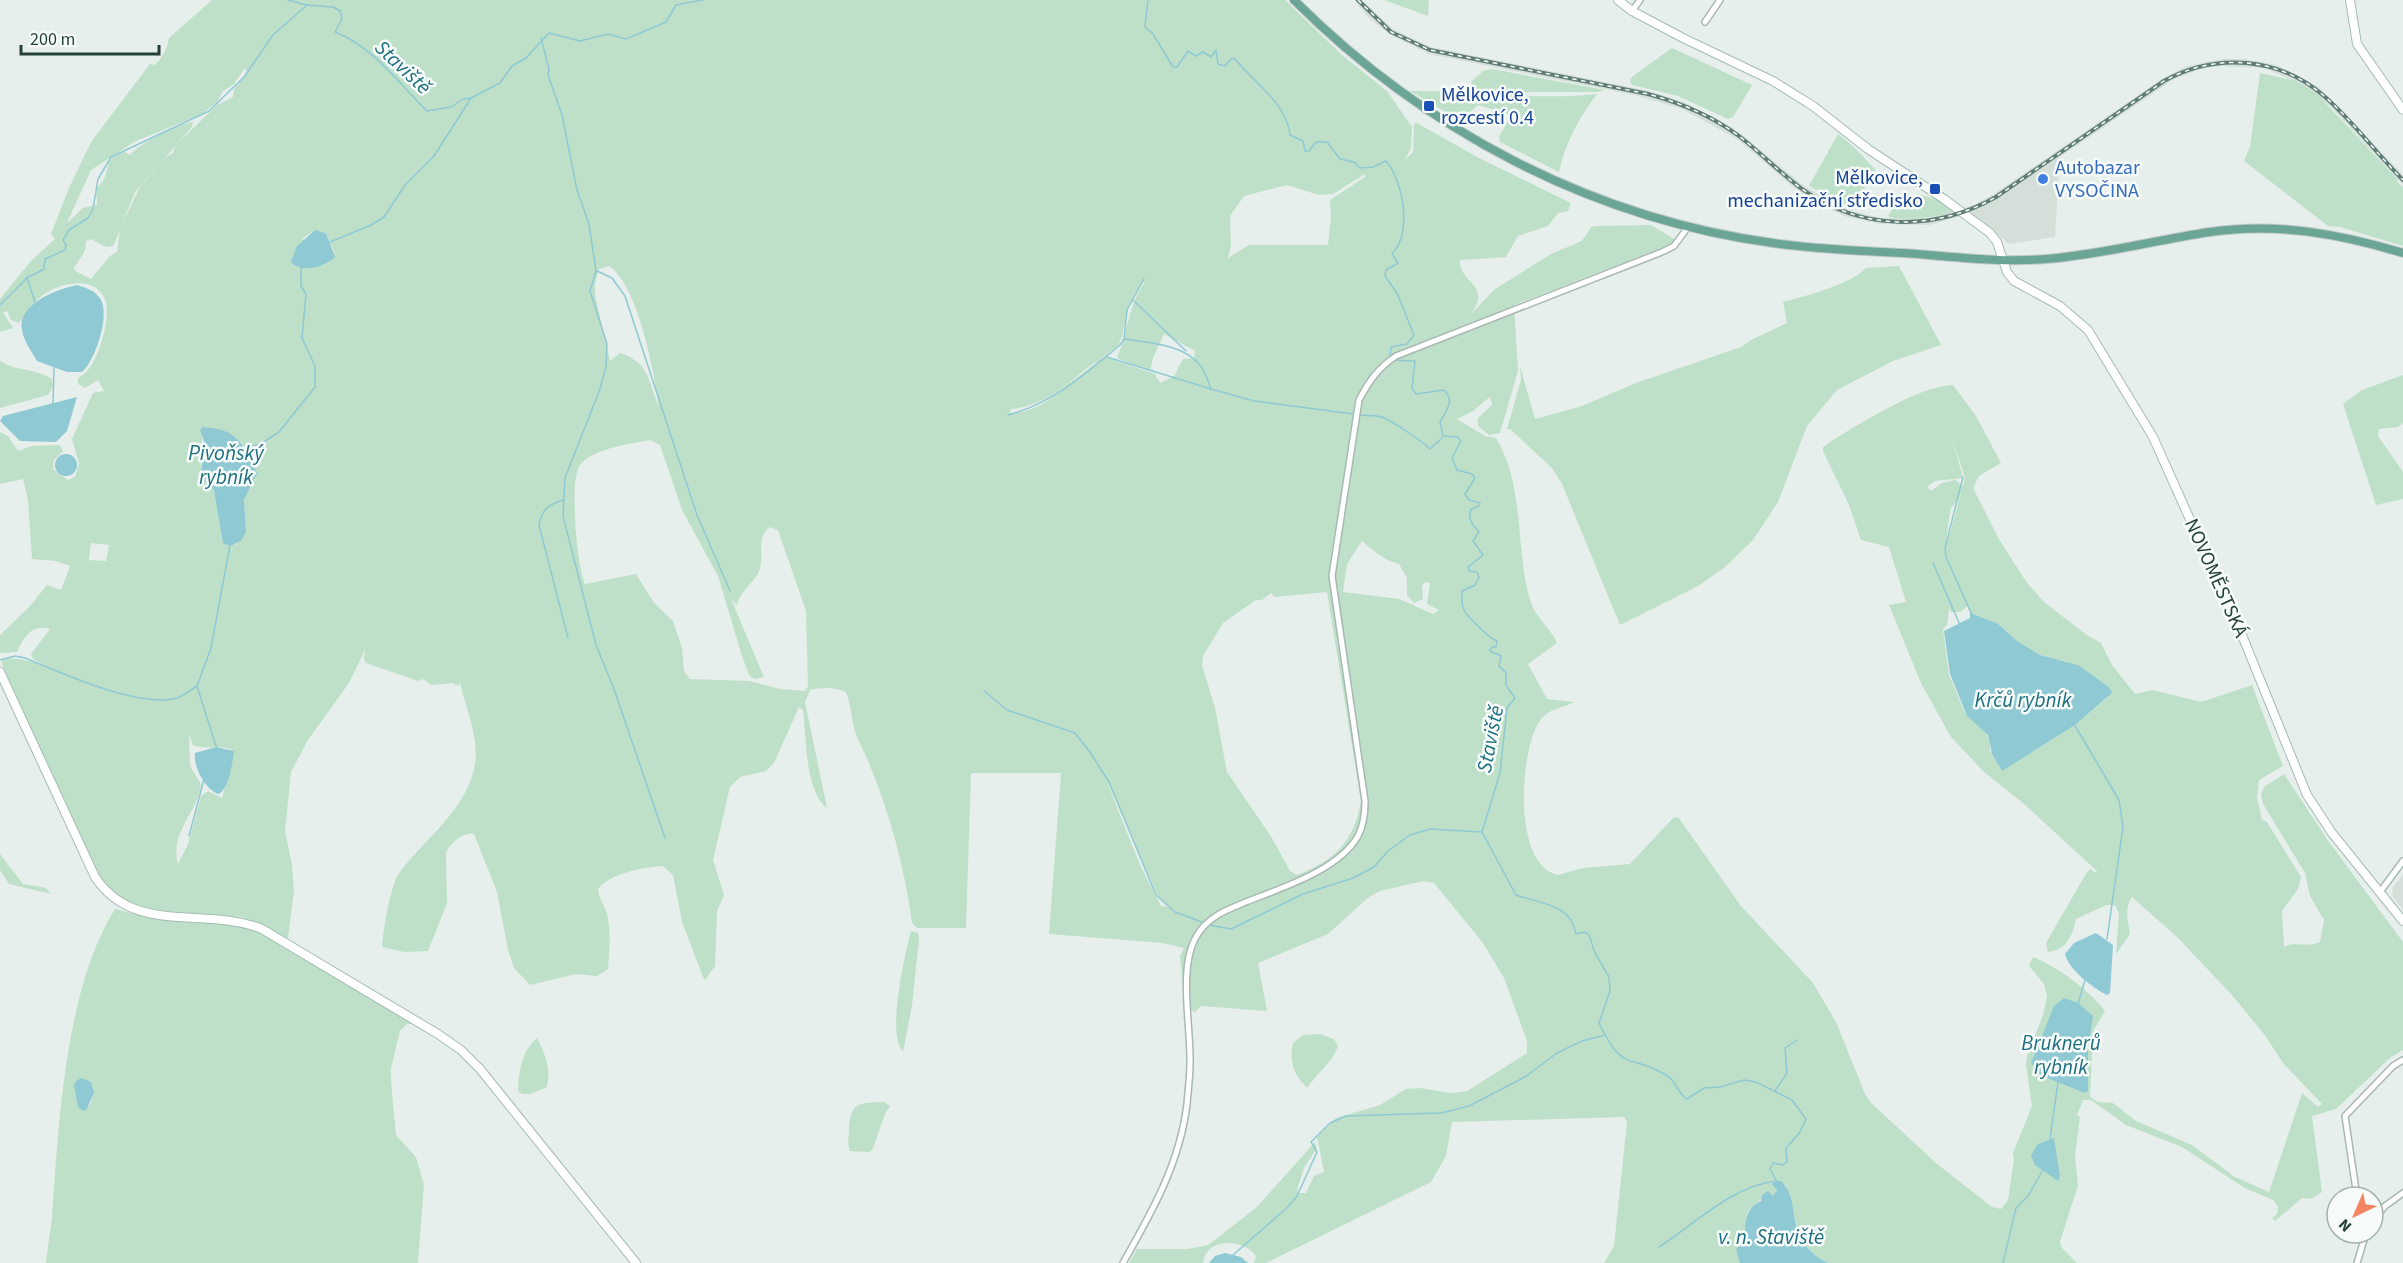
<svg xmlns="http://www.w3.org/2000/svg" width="2403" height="1263" font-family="'Source Sans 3',sans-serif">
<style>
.built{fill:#d4dfda}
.green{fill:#bfe0c8;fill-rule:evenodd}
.water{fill:#8ec9d4}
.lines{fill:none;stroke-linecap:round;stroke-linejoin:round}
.stream{stroke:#8ec9d4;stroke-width:1.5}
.street-casing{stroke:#a8b8b2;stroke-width:8}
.secondary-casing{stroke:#a4bbb3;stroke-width:10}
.primary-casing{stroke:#c2cac8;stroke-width:10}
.street{stroke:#fff;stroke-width:5}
.secondary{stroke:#fff;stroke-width:8}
.primary{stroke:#6aa596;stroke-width:8}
.rail-casing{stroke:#5f7d75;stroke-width:4}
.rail{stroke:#f7fbf9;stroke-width:1.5;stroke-dasharray:4.5;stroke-linecap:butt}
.transit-dot{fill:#1a4fb4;stroke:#f7fbf9;stroke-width:2}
.shop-dot{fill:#3f7fe0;stroke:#f7fbf9;stroke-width:2}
.labels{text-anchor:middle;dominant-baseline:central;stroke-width:5;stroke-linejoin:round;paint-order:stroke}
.transit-label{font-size:20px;fill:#164399;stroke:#f7fbf9;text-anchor:start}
.shop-label{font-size:20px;fill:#366cbe;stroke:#f7fbf9;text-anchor:start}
.street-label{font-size:20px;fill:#24423a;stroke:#f7fbf9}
.water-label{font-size:21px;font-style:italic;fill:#1c6f80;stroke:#f7fbf9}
</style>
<rect width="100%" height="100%" fill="#e6efeb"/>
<!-- built -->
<g class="built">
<path d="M1354,0H1362L1393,29L1431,47L1649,91L1684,102L1741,134L1803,185L1827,200L1849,210L1881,218H1928L1974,205L1994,194L2163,78L2187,66L2222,59H2244L2277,65L2320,88L2403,175V185L2331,107L2307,87L2264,68L2222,66L2200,69L2174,79L2060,157L2055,237L2009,244L1971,213L1929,225L1880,224L1847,217L1823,206L1798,191L1737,139L1682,109L1634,95L1429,54L1389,34L1369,18Z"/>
<path d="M2403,874V910L2393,897L2392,888Z"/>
</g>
<!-- green -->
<g class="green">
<path d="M212,0H1285L1343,56L1387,91L1412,127L1411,148L1405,160L1413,152L1414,124L1417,123L1477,157L1571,203L1568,211L1558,213L1548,226L1518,236L1506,257L1460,260C1459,279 1480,282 1478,299C1478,303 1474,309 1472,313L1495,289L1551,254L1582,241L1591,227L1596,226L1651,225L1676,240L1669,245L1514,305L1518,371L1500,433L1489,435L1478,426V418L1492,405L1490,397L1473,411L1457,419L1485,436L1496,438C1525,486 1515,548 1530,600C1536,619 1551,628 1557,643L1528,664L1547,699L1574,702C1564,708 1550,708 1541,719C1519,748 1512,866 1558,875L1583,868L1630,864L1673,818L1678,817L1741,906L1813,983L1836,1022L1865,1094L1870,1102L1936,1163L1992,1207L2001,1209L2008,1200L2014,1159L2013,1153L2032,1106L2026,1065L2027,1056L2044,1012L2047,996L2044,984L2029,966L2033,957C2058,967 2089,990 2105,1011L2093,1031L2090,1097L2098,1102L2113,1103L2136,1121L2192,1145L2235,1177L2269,1192L2302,1093L2318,1107L2322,1104L2283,1063L2264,1034L2232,995L2177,937L2132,897C2124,907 2128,922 2130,934L2116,954L2119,914L2115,905H2106L2076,919C2073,934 2067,950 2048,952L2046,943L2087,872L2090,869L2096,873L2097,871L2023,803L1984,772L1951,737L1921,683L1889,605L1906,602L1889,547L1861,540L1849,505L1823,451V447L1833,440C1863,422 1919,386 1953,385L1976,416L2001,463L1979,476L1973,488L2000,541L2027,583L2045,603L2087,635L2101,643L2112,665L2135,694L2153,690L2201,702L2252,685L2283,766L2259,780L2257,797L2262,820L2267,822L2301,877L2298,889L2282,911L2284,947C2295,941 2307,948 2320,942L2324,920L2310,896L2305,873L2263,804L2261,794L2264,787L2284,774L2329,842L2403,942V1050L2391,1057L2336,1109L2312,1116L2322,1192L2311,1199L2302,1198L2275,1221L2272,1218L2277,1214L2278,1207L2273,1200L2243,1187L2182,1147L2126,1125L2091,1100H2083L2077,1115L2080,1117L2075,1156L2078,1185L2060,1242L2062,1248L2077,1263H1828C1792,1245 1798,1218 1786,1185L1776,1181L1777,1189L1773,1197L1768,1192C1761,1201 1751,1205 1747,1214L1740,1263H1604L1614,1246L1627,1122L1624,1117L1452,1122L1446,1156L1431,1182L1266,1263H1254L1256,1256C1244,1238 1206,1237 1203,1263H1129L1137,1249H1187L1208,1245L1256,1208L1315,1142L1317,1148L1304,1168L1297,1190L1299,1193H1306L1314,1176L1324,1172L1317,1137L1336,1118L1380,1105L1406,1089L1420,1088L1451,1093L1467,1091L1527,1053V1041L1504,978L1483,943L1434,883L1423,881L1380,891L1369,897L1328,934L1258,963L1267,1011L1201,1006L1195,1012L1185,1007L1180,956L1184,948L1163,943L1049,934L1061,773H973L971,774L966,928H917L912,923C904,861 884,792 857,737C851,723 852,706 846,692C835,687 821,687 810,690L805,702L827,808C804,791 807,736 803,710L799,707L774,763L766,771L740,777L730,787L713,860L724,895L717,911L715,966L705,980L703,977L682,922L673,875L663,866C645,867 610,873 598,889C599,899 603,903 606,911C612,929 609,951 608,969L597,976L576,974L530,985L514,968L508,950L497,892L474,834C463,832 450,843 446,853L447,903L428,951L404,952L382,947C383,931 390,885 400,872C426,837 467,810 475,764C479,738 466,708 460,683L458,686L453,683L431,685L423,679L418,681L366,663L364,659L365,650L349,683L308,740L291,772L285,831L292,865L294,891L288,938L242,917L150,910L120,900L99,880L2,665V660C18,655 34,663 49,668L33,659L31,654L50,629C32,623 23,638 17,652L0,653V635L30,606L47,585L61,590L70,566L56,561L32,559L28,500L23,479L0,484V432L8,436L18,451L32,446L60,445L63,451L54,460L53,469L68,480L75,477L79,463L72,439L93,393L104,391L98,380L85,388L78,384V378C97,370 110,322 106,303C99,274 60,282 43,295C32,302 28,315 19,323L11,320L7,311L3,313L13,328L0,332V299L31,261L55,239L51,234L69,188L91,142L150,64L155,65C163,56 167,50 169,38ZM244,69L248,71L234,89L233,97L217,105L175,146L173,153L166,157L140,187L122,224L135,192L192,127L193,122C181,122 137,145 130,155L125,152C102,158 111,168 103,181C102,184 98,186 96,188L97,205L83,208L67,223L91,170L134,142L202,114L217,102L223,91L234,84ZM1365,174V177L1330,200L1331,216L1328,245H1249L1228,258L1231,246L1230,216L1244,196L1287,185L1319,195L1333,194ZM120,230L117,252L110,256L91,279L75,271L74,268L85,251L86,241L91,239L106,247L113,246ZM315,230L326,233L335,254L302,239ZM609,266C638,285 654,372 659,406C647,380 651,364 620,353L610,361L595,295V284L599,269ZM1143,281L1145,282C1128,305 1128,332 1117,358L1150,371L1153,358L1164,334L1195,351L1194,358L1183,359L1174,376L1160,383L1155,374L1105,357C1069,375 1054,410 1010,414L1011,409C1052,406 1086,368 1118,346L1122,337L1128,307ZM203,427C238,429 256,449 250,485C249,492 244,496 244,503C244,519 251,534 235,545L214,489L201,466ZM1952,438L1965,478L1948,540H1946L1951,507L1958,501L1963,486L1955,480L1942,483L1931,491L1927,487L1935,481L1963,478ZM650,440L660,445L682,510L718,576L742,656L749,675L754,679L764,677L731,599L737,605C741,589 757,581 760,568C764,553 756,537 770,527L778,530L806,611L808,686L805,691L780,689L749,681L690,679L684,671L682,648L673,621L654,603L636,574L585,584C577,568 569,478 580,465C594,448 630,444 650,440ZM1362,541C1374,551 1383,560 1399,564L1407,578V595L1414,603L1423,599L1422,586L1425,582L1430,583L1427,604L1439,610L1433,614L1399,599L1343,592L1347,564ZM91,543L109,545L106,561L89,560ZM1327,592L1361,801C1354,841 1336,860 1297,875L1290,871L1272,838L1227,772L1215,708L1202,665L1203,656L1223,623L1256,600H1262L1271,593L1275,597ZM1967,606L1970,613L1997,623L2017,641L2040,655L2078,665L2108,697L2075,725L2002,770L1990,751V741L1986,733L1965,713L1949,675L1943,629L1947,625L1949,608L1951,612H1961ZM189,734L193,745C207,751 222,743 234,751L222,798L208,791L201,796L188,844L178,864C169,831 198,814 201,784L190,766ZM1105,777L1158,896L1168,907L1161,906L1140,865Z"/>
<path d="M1384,0H1429L1428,16Z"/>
<path d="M1672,48L1752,85L1733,117L1728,119L1678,96L1632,85L1630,80L1633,76Z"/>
<path d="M1492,69L1605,90L1598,92H1483L1472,88L1471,82L1483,71Z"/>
<path d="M2260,73L2296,81L2316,93L2399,181L2395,180L2403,187V246L2340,227L2328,226L2244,161L2250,147Z"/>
<path d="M1410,91C1472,90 1535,101 1597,94C1580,116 1565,143 1559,172L1500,142L1499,137L1511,115L1478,105L1461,121Z"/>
<path d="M1838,134C1853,145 1863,157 1876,170L1852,208L1809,186Z"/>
<path d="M1918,194L1944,202L1953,211C1943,217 1899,222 1888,216L1898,199L1910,204Z"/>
<path d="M1899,266L1941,345L1893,361L1837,390L1807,426L1778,502L1753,540L1725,567L1698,586L1620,625L1562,484L1552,468L1510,429H1507L1521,380L1520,366L1535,419L1582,406L1636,383L1741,347L1751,340L1787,323L1783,302C1805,296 1852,284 1866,268Z"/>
<path d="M0,361C16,371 37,369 52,379L53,386L48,395L0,408Z"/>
<path d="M2403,375V423L2398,427L2379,429L2378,436L2403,472V499L2376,505L2343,404L2362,390Z"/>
<path d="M0,854L23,884L46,888L51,894L9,884L0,870Z"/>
<path d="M115,909L155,919L243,925L263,933L414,1024H407L400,1031L391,1068V1081L396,1135L416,1157L424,1185L418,1263H46C48,1243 52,1224 53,1204C59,1115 67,985 115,909ZM76,1090L94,1093L90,1105L83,1111L78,1107Z"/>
<path d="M911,931L918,933L919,939L912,1005L903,1052C886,1034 905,955 911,931Z"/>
<path d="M1320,1034L1334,1039L1338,1046C1333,1062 1317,1073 1308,1087H1306C1293,1074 1289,1060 1293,1043L1303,1035Z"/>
<path d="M537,1038C545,1053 552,1072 546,1088L530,1094H522L518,1091C519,1071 521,1052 537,1038Z"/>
<path d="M884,1102L890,1106L885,1114L873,1148L870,1152L850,1151C847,1143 849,1136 849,1127C851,1101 861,1103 884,1102Z"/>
</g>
<!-- water -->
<g class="water">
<path d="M315,230L326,233L335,257C324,267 302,274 291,262L297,246Z"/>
<path d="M77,285C87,288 96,291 101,300C110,317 95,361 82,372H67L37,361C32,352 23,340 22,330C17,304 57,289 77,285Z"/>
<path d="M77,397L67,431L56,442L20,441L0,421L3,416Z"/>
<path d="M203,427C238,429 243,443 257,473L244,500L246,532L241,541L230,546L223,543L214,490L201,477L204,441L200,430Z"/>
<circle cx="66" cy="465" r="11"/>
<path d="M1970,613L1997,623L2017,641L2040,655L2078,665L2110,688L2112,693L2075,725L2002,771L1992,754L1988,735L1967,716L1963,706L1950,674L1944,631L1970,618Z"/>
<path d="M216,747L234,751C232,764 230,786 219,794C206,791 193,767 195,753Z"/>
<path d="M2096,933L2113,945L2110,993L2107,995C2093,988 2069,970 2065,954L2074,943Z"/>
<path d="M2064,998L2078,1003L2093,1016L2088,1049V1091L2085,1093L2042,1076L2031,1063L2054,1006Z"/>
<path d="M82,1078L91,1082L94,1093L87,1109L83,1111L78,1107L74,1085L77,1080Z"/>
<path d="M2054,1138L2060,1176L2058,1181L2035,1165L2031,1155L2038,1144Z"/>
<path d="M1776,1181H1781C1803,1200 1781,1239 1828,1263H1740L1736,1249L1744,1242C1746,1225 1743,1209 1761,1201L1762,1195L1768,1191L1773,1196L1777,1190L1772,1184Z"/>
<path d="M1225,1253L1241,1257L1248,1263H1209L1215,1256Z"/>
</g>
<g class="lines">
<!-- stream -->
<g class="stream">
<path d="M288,0L307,5"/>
<path d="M1148,0L1145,27L1153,34L1173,67H1177L1188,51L1196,56L1203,52L1211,57L1216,50L1218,64L1225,66L1231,59H1235C1253,82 1287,103 1290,135L1303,141L1305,151H1309L1316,142H1327L1340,159L1354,162L1360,168L1373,167L1386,161C1404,182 1412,233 1392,254L1398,263L1386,270L1385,276L1397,293L1414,335L1407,344L1391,347L1390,357"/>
<path d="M541,38L549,69L548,75L562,115L577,190L589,224L596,271L590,291L607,344L606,366L600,389L565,478L563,516L596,645L614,689L665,838"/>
<path d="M330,242L371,225L384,217L405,185L434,156L471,98"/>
<path d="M597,271L612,278L625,296L697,515L730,591"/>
<path d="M27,278L35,302"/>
<path d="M1133,300L1186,351"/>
<path d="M0,305L27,278L44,269L45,259L65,250L66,245L63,240L69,230L88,218L93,209L98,179L111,157L209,111L244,77L273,35L307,5L333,7L340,11L342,19L335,32C372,46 399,83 427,111L451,107L463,99L471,98L500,83L512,66L526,58L549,33L580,41L608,34L626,39L666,22L676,5L703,0"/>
<path d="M1124,339L1127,310L1144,279"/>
<path d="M1107,357L1211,389"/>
<path d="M1393,360L1415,361L1412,388L1416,394L1444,390C1455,401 1447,409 1440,422L1443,436L1457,437L1461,441L1452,458L1457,470L1472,474L1475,478L1465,494L1469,500L1480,503L1479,506L1471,509C1467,519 1473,525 1479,532L1473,541L1483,555L1468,567L1469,571L1477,572L1479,578L1475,585L1462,591C1461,608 1463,612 1475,623C1483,631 1487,636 1497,641L1496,647H1492L1490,651L1501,656L1499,666L1506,673V685L1515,698L1507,708L1500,773L1482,832L1516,895C1542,904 1571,904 1576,934L1585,932L1589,935L1595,953L1609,977L1610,991L1599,1023C1624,1074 1626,1052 1666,1075C1676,1080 1677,1093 1687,1099L1704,1088L1720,1087L1744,1080L1756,1082L1792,1100L1806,1119L1800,1132L1786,1148L1787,1162L1783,1165L1773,1163L1770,1169L1777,1182"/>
<path d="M53,404L54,367"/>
<path d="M1008,415C1052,404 1086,373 1120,345L1124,339C1149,343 1182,344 1199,364C1205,370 1208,381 1211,389L1254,401L1353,414"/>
<path d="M1358,415C1366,416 1375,415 1382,417C1391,420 1423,442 1430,449L1442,438"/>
<path d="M246,449L262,443L279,432L315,387V366L302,338L306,294L301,286V266"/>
<path d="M1963,477L1945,548L1946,557L1972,615"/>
<path d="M563,500C548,505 542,509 539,525L568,638"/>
<path d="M1933,563L1960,625"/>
<path d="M0,660L15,656L25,658C62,673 133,706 173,699C181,698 190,690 197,686"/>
<path d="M984,691L1007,710L1075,733L1090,752L1109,782L1156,895L1175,912L1205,923"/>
<path d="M2074,724L2119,800L2123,827L2107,939"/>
<path d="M216,746L197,686L211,648L230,545"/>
<path d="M189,836L204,779"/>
<path d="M1209,925L1231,929L1303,894L1353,878L1374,867L1388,851L1410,835L1430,829L1482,832"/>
<path d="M2078,1004L2085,980"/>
<path d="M1775,1091L1787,1073L1785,1048L1797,1040"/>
<path d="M2050,1139L2058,1082"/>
<path d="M1659,1247C1695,1224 1732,1186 1776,1181"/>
<path d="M1233,1255L1288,1207L1297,1196L1317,1152L1311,1142L1330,1123L1346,1116L1441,1113L1469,1106L1525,1077L1557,1053L1582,1041L1605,1035"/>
<path d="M2003,1263L2016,1208L2028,1196L2043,1170"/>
</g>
<defs>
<g id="street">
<path d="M1632,11L1640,0"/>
<path d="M1705,22L1720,0"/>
<path d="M2380,892L2403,861"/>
<path d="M2357,1197L2345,1116L2393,1066L2403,1060"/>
<path d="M2373,1221L2385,1206L2403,1193"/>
<path d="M1123,1263C1152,1212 1180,1163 1187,1104C1188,1091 1190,1077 1190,1063C1191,1027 1178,968 1196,937C1207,917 1226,910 1246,902C1281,888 1339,870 1358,836C1364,825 1365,813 1365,801L1332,576L1359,400C1369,381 1378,368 1396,356L1662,252L1674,246L1688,227"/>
<path d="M2357,1263L2366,1233"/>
</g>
<g id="secondary">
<path d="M1618,0L1632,11L1683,38L1773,81L1813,106L1868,149L1944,199L1990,233L1997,242L2007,272L2014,281L2060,306L2088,330L2153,437L2244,640L2307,795L2332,833L2403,921"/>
<path d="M2350,0L2357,44L2403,110"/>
<path d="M0,672L95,877C134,936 205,906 262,929L438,1034L461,1050L480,1069L636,1263"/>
</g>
<path id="primary" d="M1294,0C1423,129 1590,218 1773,243C1816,249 1860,251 1903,253C1950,256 1999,263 2046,259C2101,255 2155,240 2210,232C2276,222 2340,234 2403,253"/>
</defs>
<!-- street casing -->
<use href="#street" class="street-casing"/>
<!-- secondary casing -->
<use href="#secondary" class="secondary-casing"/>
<!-- primary casing -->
<use href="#primary" class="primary-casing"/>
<!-- street -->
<use href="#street" class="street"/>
<!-- secondary -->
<use href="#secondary" class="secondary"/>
<!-- primary -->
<use href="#primary" class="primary"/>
<defs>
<path id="rail" d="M1358,0L1391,32L1430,50L1648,94C1681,103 1712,116 1739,136C1761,153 1780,173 1802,189C1861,231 1934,232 1996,197L2164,81C2216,52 2279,57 2324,96C2353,121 2376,153 2403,180"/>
</defs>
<!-- rail casing -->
<use href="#rail" class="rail-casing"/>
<!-- rail -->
<use href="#rail" class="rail"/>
</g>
<!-- markers -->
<g class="transit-dot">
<rect x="1423" y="100" width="12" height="12" rx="3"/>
<rect x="1929" y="183" width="12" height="12" rx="3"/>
</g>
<circle class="shop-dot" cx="2043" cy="179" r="6"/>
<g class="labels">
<!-- transit labels -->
<g class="transit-label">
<text x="1441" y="95">Mělkovice,<tspan x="1441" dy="23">rozcestí 0.4</tspan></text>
<text x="1923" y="178" text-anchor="end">Mělkovice,<tspan x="1923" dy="23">mechanizační středisko</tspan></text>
</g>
<!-- shop labels -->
<g class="shop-label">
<text x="2055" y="168">Autobazar<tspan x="2055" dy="23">VYSOČINA</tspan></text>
</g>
<!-- street labels -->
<g class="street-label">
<text transform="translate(2216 578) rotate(66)">NOVOMĚSTSKÁ</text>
</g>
<!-- water labels -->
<g class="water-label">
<text transform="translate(403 67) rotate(43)">Staviště</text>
<text x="226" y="453">Pivoňský<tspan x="226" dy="24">rybník</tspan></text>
<text x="2023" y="700">Krčů rybník</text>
<text transform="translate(1490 739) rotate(-79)">Staviště</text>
<text x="2061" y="1043">Bruknerů<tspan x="2061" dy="24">rybník</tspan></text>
<text x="1771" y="1237">v. n. Staviště</text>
</g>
</g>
<!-- north arrow -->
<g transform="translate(2355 1215) rotate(224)"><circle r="28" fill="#f7fbf9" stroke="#a3b1ad" stroke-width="1.5"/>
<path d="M0-4.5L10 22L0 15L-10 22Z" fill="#f4845f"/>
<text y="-9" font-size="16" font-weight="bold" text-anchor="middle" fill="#24423a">N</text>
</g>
<!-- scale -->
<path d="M21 45v9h138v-9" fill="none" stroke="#24423a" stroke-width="3"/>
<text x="30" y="45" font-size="18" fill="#24423a" stroke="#f7fbf9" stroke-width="4.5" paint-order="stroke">200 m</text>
</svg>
